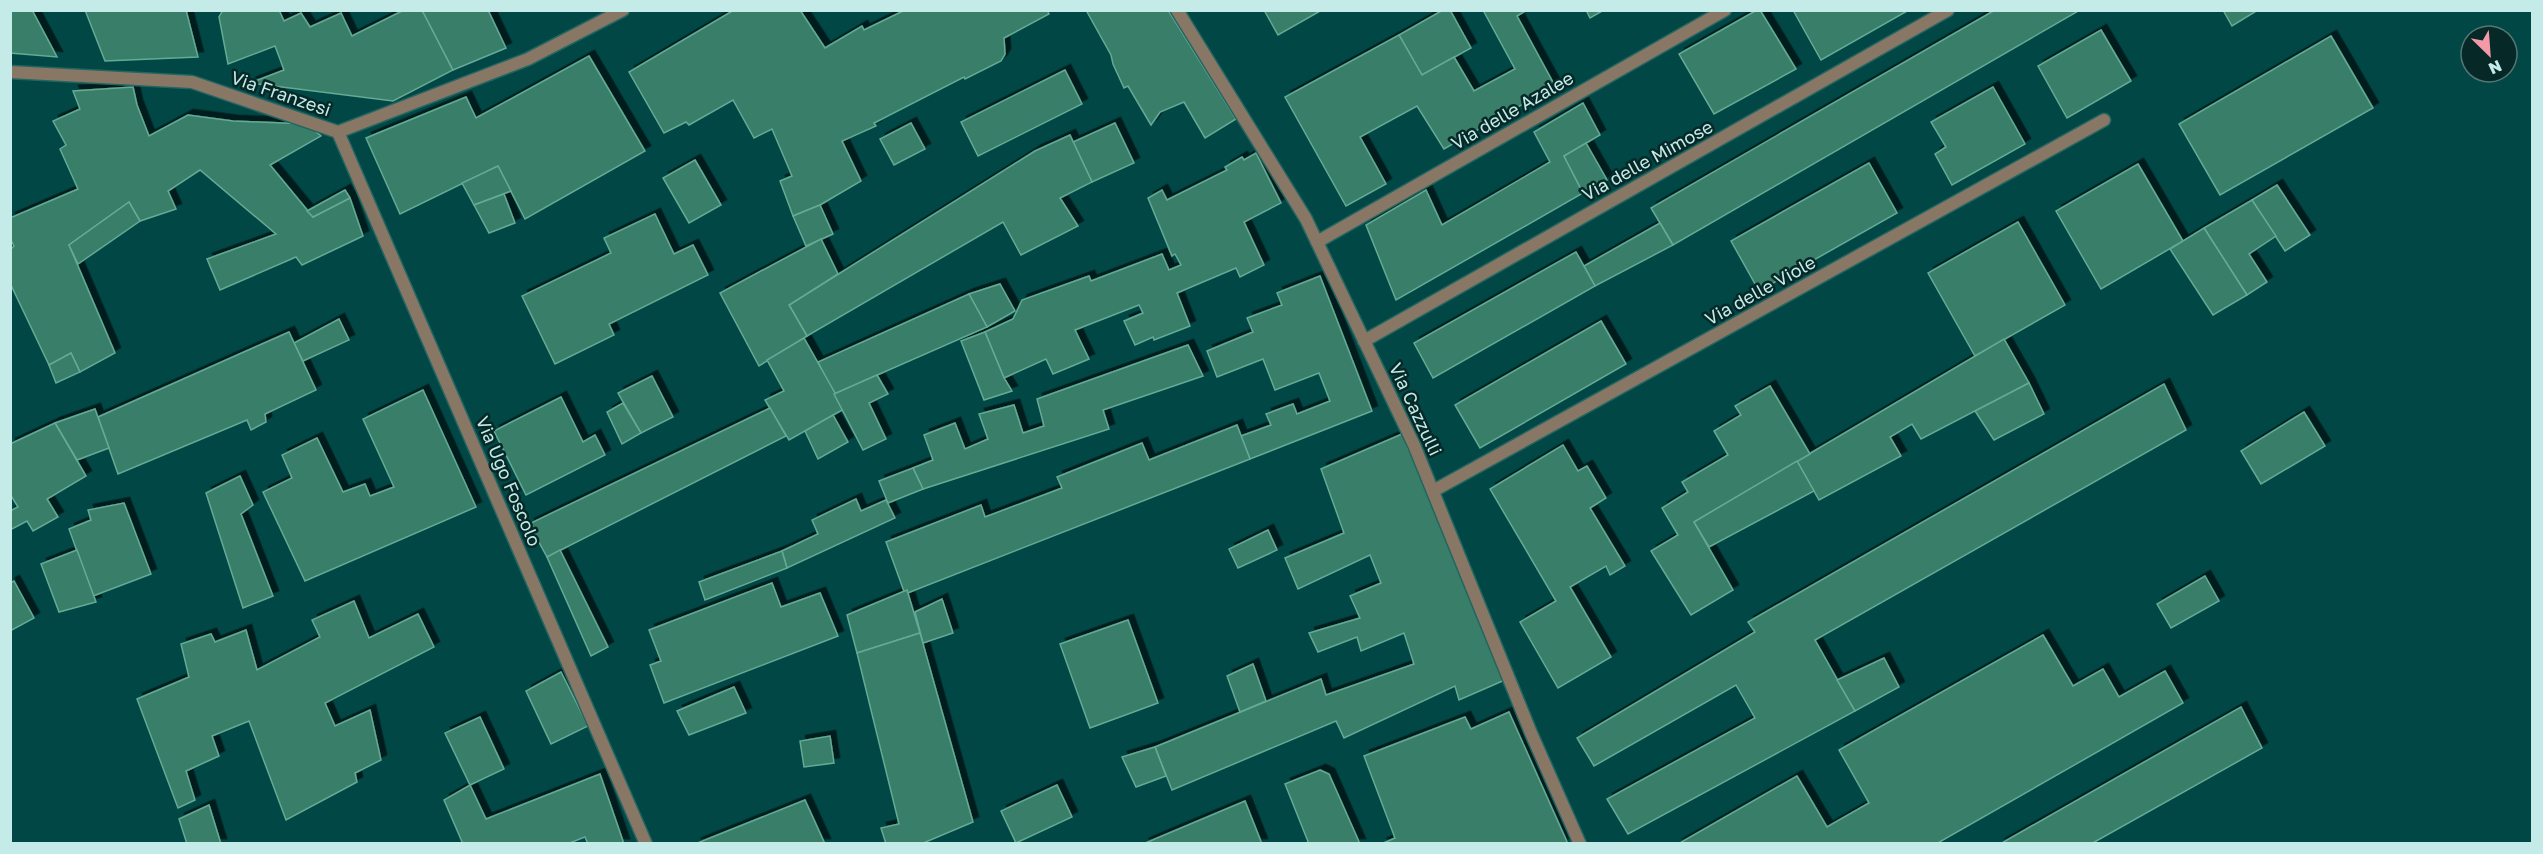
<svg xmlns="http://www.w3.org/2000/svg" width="2543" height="854" font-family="'Golos Text',sans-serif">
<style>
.building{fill:#387e69;stroke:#65aa94;stroke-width:1.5;filter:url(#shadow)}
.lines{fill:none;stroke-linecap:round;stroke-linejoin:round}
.minor-casing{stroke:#236562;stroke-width:15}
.minor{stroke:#887764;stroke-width:12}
.labels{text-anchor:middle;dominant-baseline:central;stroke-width:5;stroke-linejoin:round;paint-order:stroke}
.street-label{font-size:18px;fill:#c5ebe8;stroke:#062928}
</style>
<defs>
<filter id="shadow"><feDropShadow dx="5.5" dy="-5.5" stdDeviation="0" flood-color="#0009"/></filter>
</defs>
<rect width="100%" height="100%" fill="#004745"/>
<!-- building -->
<g class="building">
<path d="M10,10H32L57,57L10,53Z"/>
<path d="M85,10H186L198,57L105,61Z"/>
<path d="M223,10H279L284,21L301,13L310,27L341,13L352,36L404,10H422L453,70L393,101L250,83L284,70L275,46L228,64L219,17Z"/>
<path d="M422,10H488L506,48L453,70Z"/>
<path d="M734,10H800L825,48L862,26L864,30L905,10H1047L1049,14L1004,38L1005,54L1001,61L965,79L964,77L874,123L876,126L842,141L861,181L820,205L793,216L780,181L792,176L772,129L754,138L733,100L689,125L686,122L664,133L629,72Z"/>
<path d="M1086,10H1168L1236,119L1205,138L1184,102L1160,112L1151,125L1128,86L1124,88L1113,64L1111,55Z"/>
<path d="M1264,10H1322L1278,35Z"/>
<path d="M1443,10H1450L1471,48L1422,75L1399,35Z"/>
<path d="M1483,10H1527L1517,16L1555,86L1444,149L1417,106L1360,137L1386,184L1346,206L1285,97L1399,35L1422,75L1454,57L1474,91L1515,69Z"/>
<path d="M1586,10H1604L1590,18Z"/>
<path d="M1757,10H1760L1796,69L1714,114L1679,54Z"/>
<path d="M1793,10H1909L1821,60Z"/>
<path d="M1995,10H2080L1673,245L1651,208Z"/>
<path d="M2223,10H2258L2232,26Z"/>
<path d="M2101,30L2131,81L2067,118L2038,66Z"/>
<path d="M2331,36L2373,108L2220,195L2179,124Z"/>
<path d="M589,56L645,151L525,219L498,166L400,214L366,138L466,97L476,118Z"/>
<path d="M1065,70L1082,104L978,156L961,122Z"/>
<path d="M133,87L137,105L149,136L188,115L233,121L307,124L321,136L270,165L313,217L350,198L363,236L302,265L296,257L220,290L207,259L276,234L200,170L168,191L176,209L140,221L129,202L69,245L115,353L80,372L71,353L49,365L10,283V250L14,246L10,238V218L78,189L60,149L66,145L53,121L80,109L73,91Z"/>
<path d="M1993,87L2025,144L1952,185L1935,154L1946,147L1931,122Z"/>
<path d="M1583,103L1600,135L1564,156L1583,193L1396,300L1366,225L1426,190L1442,225L1550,162L1534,132Z"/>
<path d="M911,123L925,149L894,165L880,139Z"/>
<path d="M1115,123L1134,163L1092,182L1073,142Z"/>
<path d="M1070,135L1092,182L1060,198L1078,226L1021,255L1003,222L807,336L789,305L1035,151Z"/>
<path d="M1586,143L1607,180L1583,193L1564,156Z"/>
<path d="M1256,153L1281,203L1244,222L1264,265L1240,277L1236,268L1177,293L1190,326L1154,340L1153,337L1135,345L1124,321L1143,313L1139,305L1075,330L1089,359L1053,374L1046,359L1004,378L985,332L1013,319L1022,300L1089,276L1091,281L1162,254L1169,270L1181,265L1175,254L1172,256L1148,198L1162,190L1167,200L1227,170L1225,167L1242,157L1244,160Z"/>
<path d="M695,160L721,205L689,223L663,178Z"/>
<path d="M1869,163L1897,213L1759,291L1731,241Z"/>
<path d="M2138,164L2183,241L2101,289L2056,211Z"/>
<path d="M498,166L511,191L474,205L462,183Z"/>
<path d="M2277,185L2310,235L2285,251L2252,200Z"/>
<path d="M345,190L350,198L313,217L307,211Z"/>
<path d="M504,194L515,223L489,233L474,205Z"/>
<path d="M2252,200L2276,236L2249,254L2267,282L2247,295L2204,228Z"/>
<path d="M129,202L140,221L78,264L69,245Z"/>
<path d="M820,205L833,234L806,246L793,216Z"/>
<path d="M655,214L674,254L693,245L708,275L609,324L614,335L555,364L522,296L611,253L604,238Z"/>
<path d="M2018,222L2065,305L1975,356L1928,273Z"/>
<path d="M1660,223L1673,245L1595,286L1584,266Z"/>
<path d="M2204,228L2247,295L2213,315L2170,249Z"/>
<path d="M821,239L838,274L789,305L807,336L759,366L720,293Z"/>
<path d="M1576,252L1595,286L1433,378L1414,343Z"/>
<path d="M1320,276L1372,411L1250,459L1241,436L1271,425L1266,414L1293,404L1297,414L1330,401L1319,373L1275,390L1263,359L1217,377L1207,351L1253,332L1247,318L1282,305L1277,293Z"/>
<path d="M1000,284L1015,311L987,327L969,294Z"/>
<path d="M969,294L987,327L834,394L818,362Z"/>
<path d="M339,319L349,340L303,361L294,343Z"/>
<path d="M1601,321L1626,364L1480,448L1455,405Z"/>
<path d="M289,332L316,390L265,414L266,422L251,430L247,420L118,474L98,417Z"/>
<path d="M985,332L1004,378L1012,391L984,400L961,341Z"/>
<path d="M804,338L844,409L789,440L765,400L784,391L767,360Z"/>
<path d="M2004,339L2029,383L1921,439L1912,424L1890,437L1901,456L1819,500L1797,461Z"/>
<path d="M1188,345L1203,376L1103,410L1109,429L923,489L913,468L933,460L924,435L955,423L965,449L988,439L979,414L1014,405L1023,433L1044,426L1037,399Z"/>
<path d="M71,353L80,372L56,383L49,365Z"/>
<path d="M877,375L888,394L869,403L886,439L863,450L834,394Z"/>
<path d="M652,376L673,417L641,433L618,393Z"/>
<path d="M2029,383L2044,414L1994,440L1975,411Z"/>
<path d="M2164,384L2186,430L1815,640L1855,711L1628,834L1607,799L1755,718L1736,685L1594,766L1577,738L1755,632L1748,622Z"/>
<path d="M1770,386L1810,454L1694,522L1733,590L1691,615L1651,551L1678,535L1662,508L1688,492L1682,482L1728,455L1714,431L1741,415L1735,406Z"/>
<path d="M423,390L476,507L305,581L263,492L292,478L282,455L317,438L343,492L365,484L370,496L394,487L363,419Z"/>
<path d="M561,397L583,442L595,435L605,455L526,495L494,431Z"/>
<path d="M623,403L641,433L622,444L607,412Z"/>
<path d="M770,408L786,436L547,557L529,524Z"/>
<path d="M95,409L109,448L77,460L55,423Z"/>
<path d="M2304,412L2325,446L2261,484L2241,451Z"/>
<path d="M833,415L848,442L818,459L805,431Z"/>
<path d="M55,423L86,476L47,499L58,517L33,531L27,521L10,530V511L18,507L10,494V444Z"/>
<path d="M1237,425L1250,459L905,594L886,542L981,505L985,517L1062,488L1057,477L1142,443L1149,460Z"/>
<path d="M1402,434L1507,679L1459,700L1455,686L1344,738L1336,721L1172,790L1155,747L1321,679L1326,695L1414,664L1404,633L1361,651L1357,637L1318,652L1309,633L1360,618L1350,596L1381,583L1370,555L1298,589L1285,558L1344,533L1321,469Z"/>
<path d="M1563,445L1578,471L1587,466L1606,498L1590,508L1625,566L1610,575L1606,566L1570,587L1611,657L1558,688L1520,622L1556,601L1490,489Z"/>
<path d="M1797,461L1814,491L1709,547L1694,522Z"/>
<path d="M913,468L923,489L888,503L879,481Z"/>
<path d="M240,476L253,505L241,514L273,596L243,608L206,493Z"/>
<path d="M856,499L861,511L886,500L895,518L787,568L782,551L818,534L812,520Z"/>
<path d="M124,503L151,574L93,596L69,529L91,520L88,510Z"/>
<path d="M1268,530L1277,550L1238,568L1229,549Z"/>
<path d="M77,550L96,602L59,612L41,564Z"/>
<path d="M560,550L608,647L591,656L547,557Z"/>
<path d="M782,551L787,568L705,600L699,582Z"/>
<path d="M2205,576L2219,601L2171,628L2157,604Z"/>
<path d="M14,581L34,618L10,631V583Z"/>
<path d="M772,583L781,607L820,593L838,636L664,703L650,665L661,661L649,630Z"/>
<path d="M907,590L920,633L857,653L847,615Z"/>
<path d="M942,599L953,633L923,643L915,612Z"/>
<path d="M354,601L369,638L418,614L434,647L325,703L335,726L370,710L381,760L355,773L357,782L286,820L249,721L212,736L219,756L186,771L195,800L178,808L137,699L189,677L181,644L211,634L215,642L246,630L257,670L320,637L312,620Z"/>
<path d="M1128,620L1158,703L1090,728L1060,644Z"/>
<path d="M920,633L973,822L921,844H886L881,828L899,824L857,653Z"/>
<path d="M2043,635L2073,686L2103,669L2119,697L2165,671L2183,703L1936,844H1678L1797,776L1827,827L1869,803L1839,750Z"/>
<path d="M1884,658L1899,687L1855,711L1837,680Z"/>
<path d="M1253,664L1266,701L1240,712L1227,676Z"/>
<path d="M561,672L588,726L551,744L526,691Z"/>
<path d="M734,687L746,713L689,735L677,711Z"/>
<path d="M2241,707L2262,748L2091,844H2000Z"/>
<path d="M1509,712L1568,844H1381L1395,838L1364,756L1465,717L1471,729Z"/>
<path d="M480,717L504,769L470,785L445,733Z"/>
<path d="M830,736L834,763L804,767L800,741Z"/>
<path d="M1155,747L1166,776L1136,787L1122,757Z"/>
<path d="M1320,770L1329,774L1360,844H1309L1285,784Z"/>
<path d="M600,774L624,844H588L585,837L567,844H463L444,800L470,785L486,819Z"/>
<path d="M1057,785L1072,817L1016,843L1001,811Z"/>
<path d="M805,800L825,844H695Z"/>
<path d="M1245,801L1262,844H1143Z"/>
<path d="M209,805L221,844H187L179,819Z"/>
</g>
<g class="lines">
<defs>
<g id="minor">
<path d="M1177,10L1306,219L1414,445L1531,733L1580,844"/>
<path d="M10,72L192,82L338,132L528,59L623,10"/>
<path d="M338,132L646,844"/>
<path d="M1317,242L1725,10"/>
<path d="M1364,341L1948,10"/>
<path d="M1433,491L2104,120"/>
</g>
</defs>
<!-- minor casing -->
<use href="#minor" class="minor-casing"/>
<!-- minor -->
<use href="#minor" class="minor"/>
</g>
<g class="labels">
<!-- street labels -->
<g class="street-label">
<text transform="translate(281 93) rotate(19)">Via Franzesi</text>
<text transform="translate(1512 110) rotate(-30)">Via delle Azalee</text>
<text transform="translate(1647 160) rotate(-29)">Via delle Mimose</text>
<text transform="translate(1760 290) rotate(-29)">Via delle Viole</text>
<text transform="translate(1416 409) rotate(65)">Via Cazzulli</text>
<text transform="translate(509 481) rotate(67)">Via Ugo Foscolo</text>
</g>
</g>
<!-- border -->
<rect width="2543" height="854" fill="none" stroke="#c5ebe8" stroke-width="24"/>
<!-- north arrow -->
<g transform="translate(2489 54) rotate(155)"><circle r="28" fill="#062928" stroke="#527775" stroke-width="1.5"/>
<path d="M0-4.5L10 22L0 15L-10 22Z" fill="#f49aa6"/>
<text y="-9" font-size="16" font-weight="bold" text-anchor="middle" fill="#c5ebe8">N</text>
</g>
</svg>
